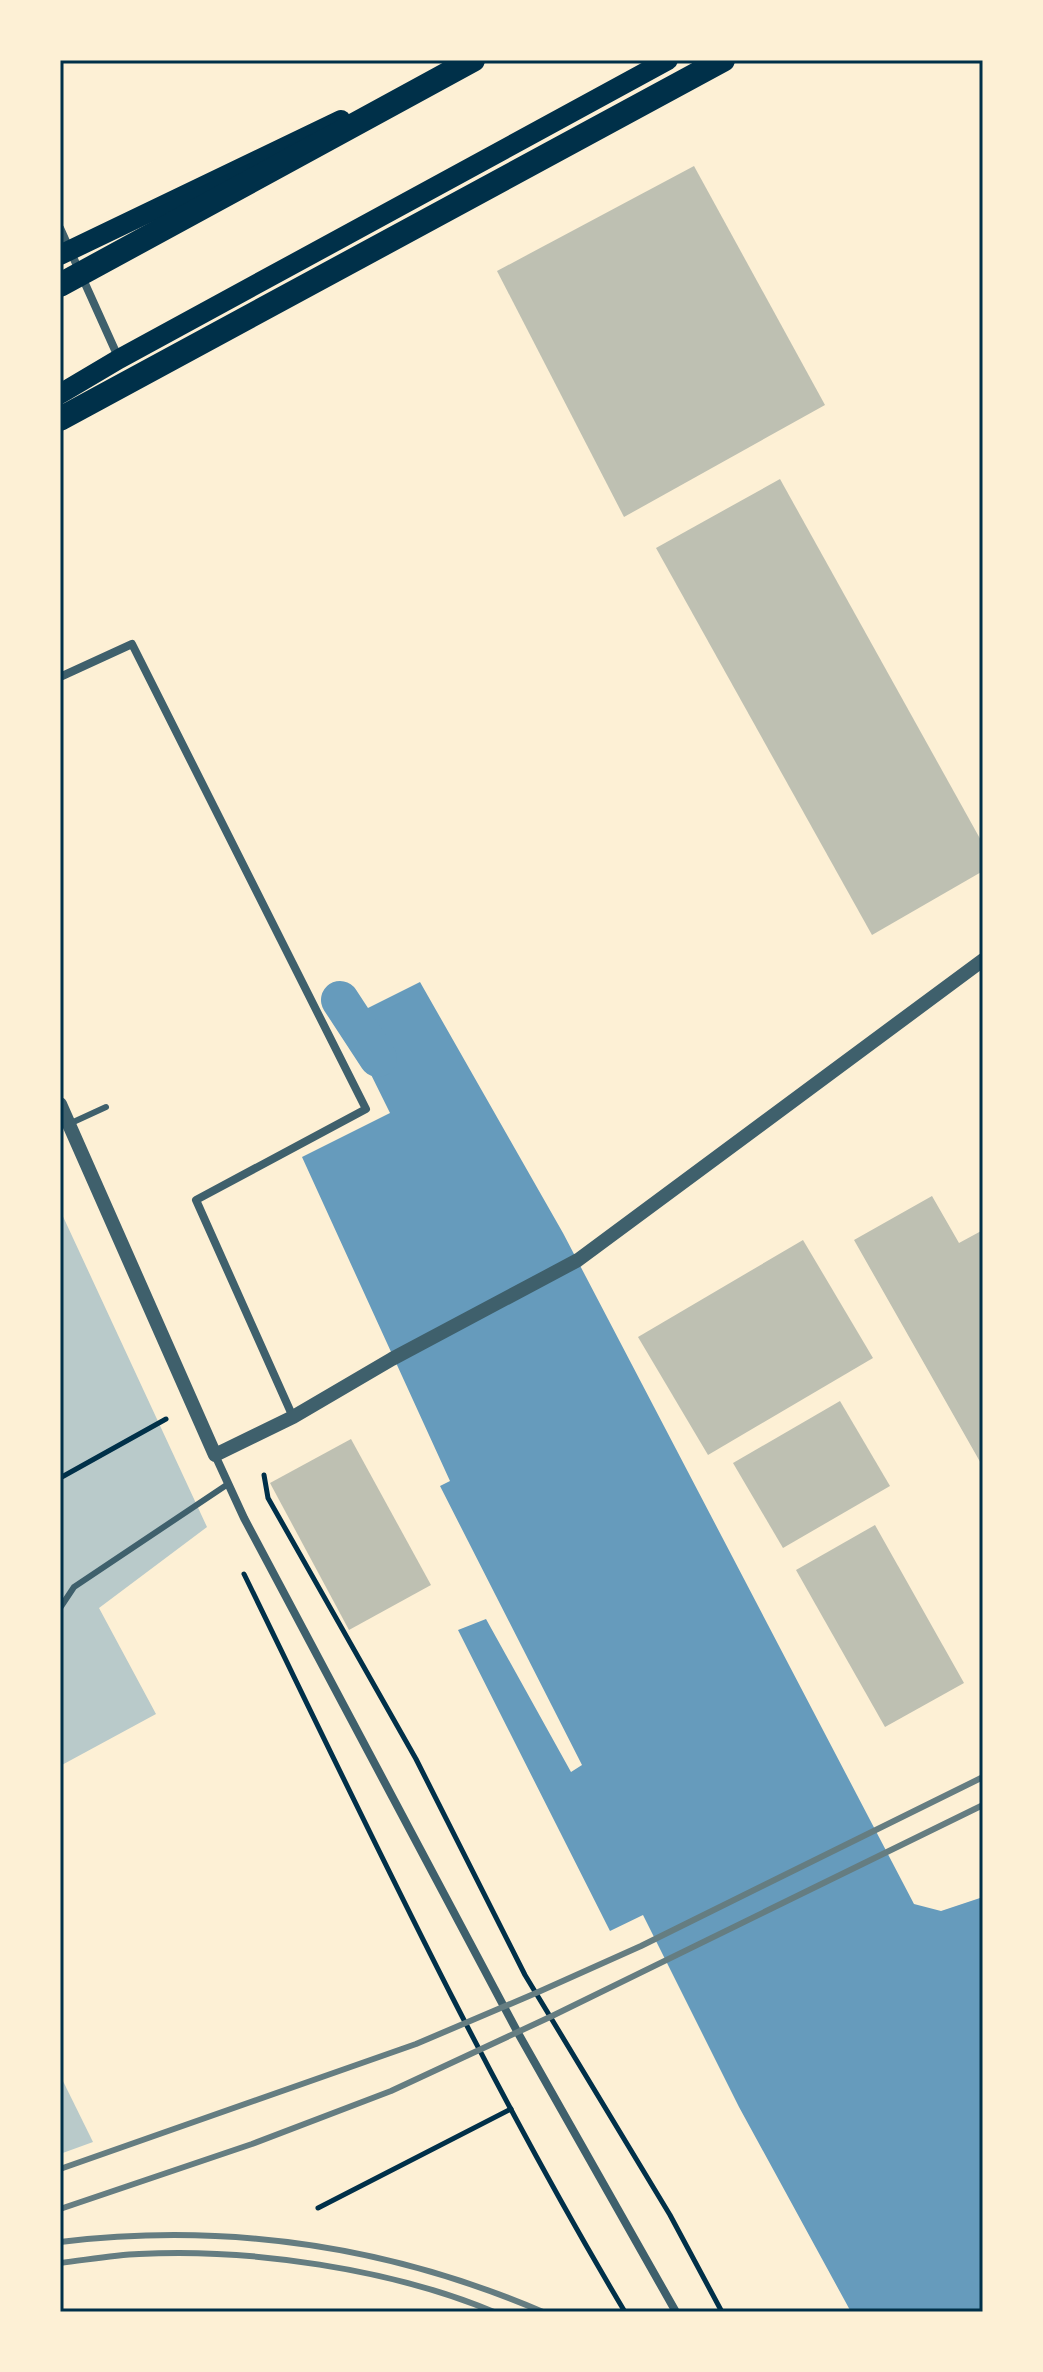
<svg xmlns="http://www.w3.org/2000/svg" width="1043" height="2372" font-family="'Alegreya Sans',sans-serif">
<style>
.green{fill:#b9caca}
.water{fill:#669bbc}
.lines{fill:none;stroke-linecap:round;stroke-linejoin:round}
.canal{stroke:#669bbc;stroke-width:38}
.building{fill:#bec0b2}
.path{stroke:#003049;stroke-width:5}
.service{stroke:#3f606c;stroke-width:6}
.minor{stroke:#3f606c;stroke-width:8}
.tertiary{stroke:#3f606c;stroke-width:14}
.primary{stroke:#003049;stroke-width:20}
.motorway{stroke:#003049;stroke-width:24}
.rail{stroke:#657d81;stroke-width:6}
.neatline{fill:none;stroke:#003049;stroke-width:3}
</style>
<rect width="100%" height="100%" fill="#fdf0d5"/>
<!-- green -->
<g class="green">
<path d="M60,1210L207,1527L99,1608L156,1714L60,1766Z"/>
<path d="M60,2075L93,2142L60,2154Z"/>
</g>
<!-- water -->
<path class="water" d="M420,982L563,1233L914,1904L941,1911L983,1897V2312H851L739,2107L643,1915L610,1931L458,1630L486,1619L571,1772L582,1765L440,1486L450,1481L302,1157L390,1113L344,1020Z"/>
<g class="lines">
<!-- canal -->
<path class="canal" d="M340,1000L378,1058"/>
</g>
<!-- building -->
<g class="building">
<path d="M694,166L825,405L624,517L497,271Z"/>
<path d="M780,479L983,844V871L872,935L656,548Z"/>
<path d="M932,1196L959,1243L983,1230V1467L854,1240Z"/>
<path d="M803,1240L873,1358L708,1455L638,1337Z"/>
<path d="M840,1401L890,1486L783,1548L733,1463Z"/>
<path d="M351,1439L431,1585L349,1630L270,1483Z"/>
<path d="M875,1525L964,1683L885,1727L796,1570Z"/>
</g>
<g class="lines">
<!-- path -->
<g class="path">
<path d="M264,1475L268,1498L416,1759L525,1975L670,2215L722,2312"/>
<path d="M60,1478L166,1419"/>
<path d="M244,1574C365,1822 483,2074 625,2312"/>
<path d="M318,2208L511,2109"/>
</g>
<!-- service -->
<g class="service">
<path d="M69,1124L106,1107"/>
<path d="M60,1608L74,1587L228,1484"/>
</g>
<!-- minor -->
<g class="minor">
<path d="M60,228L119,359"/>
<path d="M60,677L132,644L366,1109L196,1200L293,1417"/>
<path d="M215,1455L244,1518L518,2033L676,2312"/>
</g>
<!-- tertiary -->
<path class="tertiary" d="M60,1104L215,1455L293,1417L392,1359L578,1260L983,960"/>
<!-- primary -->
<g class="primary">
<path d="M60,255L341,120"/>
<path d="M60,394L119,359L668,60"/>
</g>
<!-- motorway -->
<g class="motorway">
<path d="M60,285L473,60"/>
<path d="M60,419L723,60"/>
</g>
<!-- rail -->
<g class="rail">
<path d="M60,2169L416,2044L536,1993L641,1946L983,1777"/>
<path d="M60,2209L252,2144L391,2091L550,2017L983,1805"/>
<path d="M60,2242C227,2222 389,2246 543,2312"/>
<path d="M60,2263C86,2260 113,2255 139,2254C249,2248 392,2269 494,2312"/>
</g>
</g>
<!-- border -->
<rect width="1043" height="2372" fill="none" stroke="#fdf0d5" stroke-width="124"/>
<rect x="62" y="62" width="919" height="2248" class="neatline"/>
</svg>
